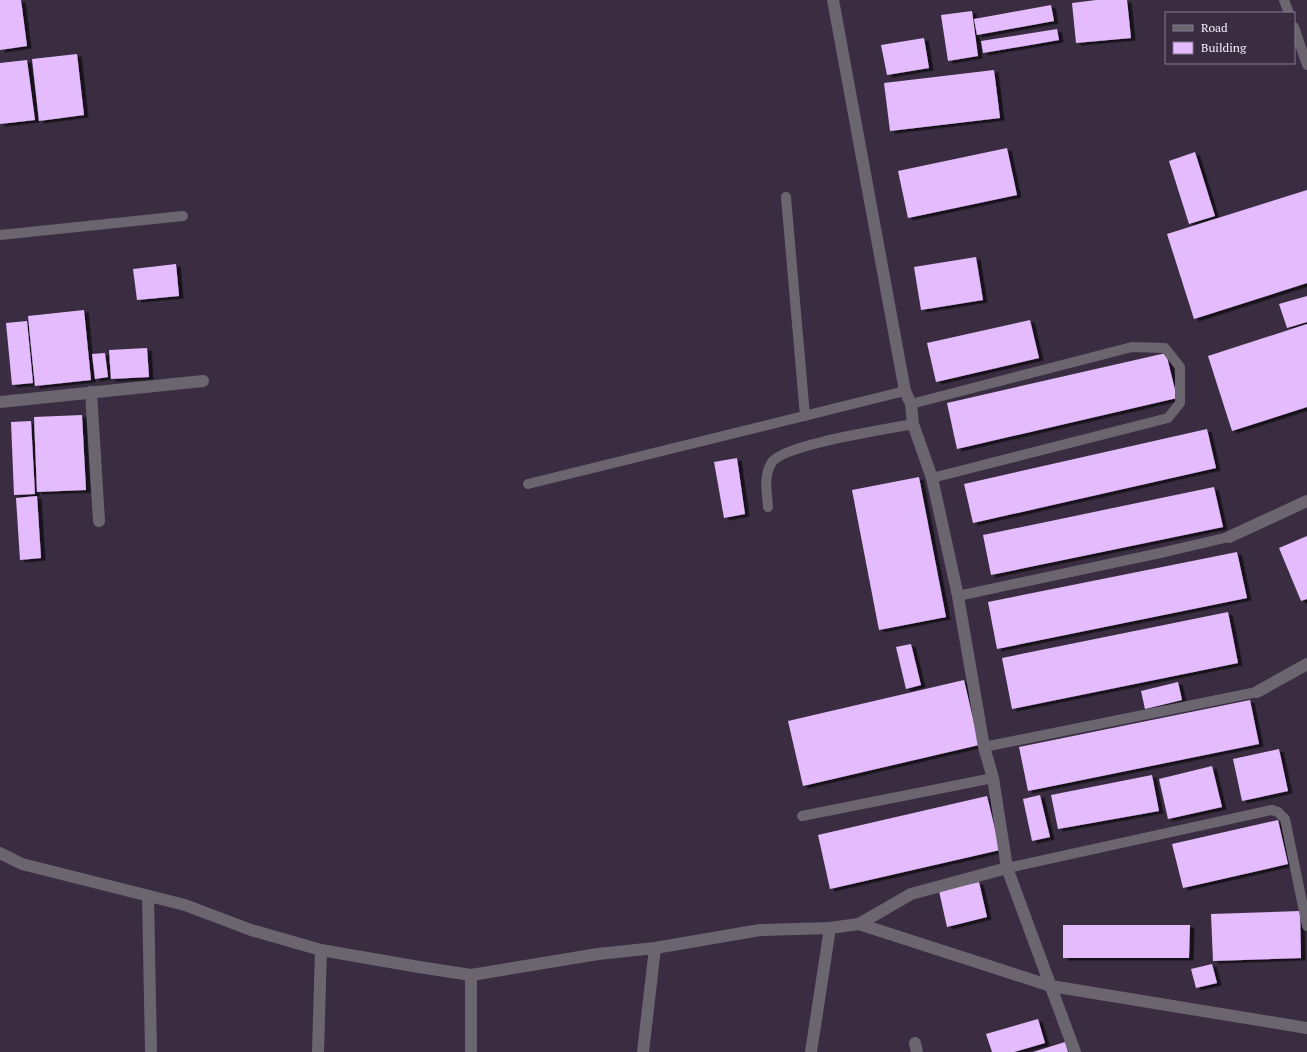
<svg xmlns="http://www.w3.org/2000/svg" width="1307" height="1052" font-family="'PT Serif',serif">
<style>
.building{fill:#e4bbfd;filter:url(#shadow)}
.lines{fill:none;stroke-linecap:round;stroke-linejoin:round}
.lane{stroke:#6b6570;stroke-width:10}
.street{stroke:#6b6570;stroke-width:12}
</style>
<defs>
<filter id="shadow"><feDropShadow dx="4.5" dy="2.5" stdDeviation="0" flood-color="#0009"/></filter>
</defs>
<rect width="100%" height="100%" fill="#3a2d42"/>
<!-- building -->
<g class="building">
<path d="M0,0H21L27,46L0,50Z"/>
<path d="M1096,0H1127L1131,38L1076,43L1072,3Z"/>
<path d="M1051,5L1054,21L977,35L974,19Z"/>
<path d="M972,11L978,56L948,61L941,15Z"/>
<path d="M1057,29L1059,40L983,53L981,41Z"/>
<path d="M924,38L929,68L887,75L881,45Z"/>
<path d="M77,54L84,115L39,121L32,59Z"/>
<path d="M27,60L35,120L0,124V63Z"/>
<path d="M994,70L1000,118L890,131L884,83Z"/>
<path d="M1007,148L1017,195L908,218L898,171Z"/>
<path d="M1195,152L1215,216L1189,224L1169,161Z"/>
<path d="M1307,190V283L1194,319L1167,234Z"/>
<path d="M976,257L983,300L921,310L914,267Z"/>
<path d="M176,264L179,296L137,300L133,269Z"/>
<path d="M1307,296V322L1287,328L1279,304Z"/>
<path d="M84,310L91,380L35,386L28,316Z"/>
<path d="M1030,320L1039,358L936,382L927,343Z"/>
<path d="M27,321L33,383L12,385L6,323Z"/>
<path d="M1307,324V407L1232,431L1208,356Z"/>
<path d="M147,348L149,377L111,379L109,350Z"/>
<path d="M105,353L108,377L95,379L92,354Z"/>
<path d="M1166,353L1177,398L957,449L947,403Z"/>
<path d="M82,415L86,490L37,492L34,417Z"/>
<path d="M31,421L35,494L14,495L11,422Z"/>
<path d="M1207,429L1216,468L973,523L964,484Z"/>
<path d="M737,458L745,514L724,518L714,462Z"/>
<path d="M919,477L946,617L879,630L852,490Z"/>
<path d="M1214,487L1223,527L991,575L983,535Z"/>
<path d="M37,496L41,558L20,560L16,498Z"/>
<path d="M1307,536V599L1301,601L1279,548Z"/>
<path d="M1237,552L1247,598L997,649L988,602Z"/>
<path d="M1228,612L1238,663L1012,709L1002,658Z"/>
<path d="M911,644L921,685L906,689L896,647Z"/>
<path d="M964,680L979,745L803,786L788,721Z"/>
<path d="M1178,682L1182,700L1145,709L1141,691Z"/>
<path d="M1250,700L1259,744L1028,791L1019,747Z"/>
<path d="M1279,749L1288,791L1242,801L1233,759Z"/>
<path d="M1212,766L1222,807L1168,819L1159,779Z"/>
<path d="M1152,775L1159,811L1058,829L1051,795Z"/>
<path d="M1040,795L1050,837L1032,841L1023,799Z"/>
<path d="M987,796L1000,850L830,889L818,835Z"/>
<path d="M1278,820L1288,864L1183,888L1172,844Z"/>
<path d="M979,882L987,917L947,927L939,891Z"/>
<path d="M1300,911L1301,958L1213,961L1211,914Z"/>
<path d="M1063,925H1190L1189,958H1063Z"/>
<path d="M1212,964L1217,983L1196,988L1191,969Z"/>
<path d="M1038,1019L1045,1043L1014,1052H992L986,1034Z"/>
<path d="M1065,1042L1068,1052H1033Z"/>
</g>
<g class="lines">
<!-- lane -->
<g class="lane">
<path d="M1284,0L1289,13"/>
<path d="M1294,27L1307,65"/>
<path d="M786,197L805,416"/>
<path d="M0,235L183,216"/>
<path d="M911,404L1132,347L1165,348L1180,367V403L1168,418L932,478"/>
<path d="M528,484L905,391"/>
<path d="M768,507C767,492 763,476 772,462C785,444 888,429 913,424"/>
<path d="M958,596L1160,553L1229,537"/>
<path d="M984,747L1257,692"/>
<path d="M802,816L993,778"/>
<path d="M1007,868L1272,810L1278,812L1285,819L1307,926"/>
</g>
<!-- street -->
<g class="street">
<path d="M833,0L905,391L911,404L913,424L932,478L958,596L984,747L993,778L1007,868L1075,1052"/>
<path d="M91,392L99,521"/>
<path d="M0,402L203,381"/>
<path d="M1229,537L1307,501"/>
<path d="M1257,692L1307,664"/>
<path d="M0,853L22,864L185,905L251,930L321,950L419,967L471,975L598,954L655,948L760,930L830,928L859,924L911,894L1007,868"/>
<path d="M148,896L151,1052"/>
<path d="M859,924L1051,986L1307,1028"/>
<path d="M915,1043L917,1052"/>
<path d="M318,1052L321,950"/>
<path d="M471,1052V975"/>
<path d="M643,1052L655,948"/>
<path d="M811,1052L830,928"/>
</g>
</g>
<!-- legend -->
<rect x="1165" y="12" width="130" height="52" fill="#3a2d42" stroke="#867b8d"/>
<rect x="1173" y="25" width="20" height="6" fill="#6b6570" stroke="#867b8d"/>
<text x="1201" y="32" font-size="12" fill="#f8f0fd">Road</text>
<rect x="1173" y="42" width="20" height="12" fill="#e4bbfd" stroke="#867b8d"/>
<text x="1201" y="52" font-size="12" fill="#f8f0fd">Building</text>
</svg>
